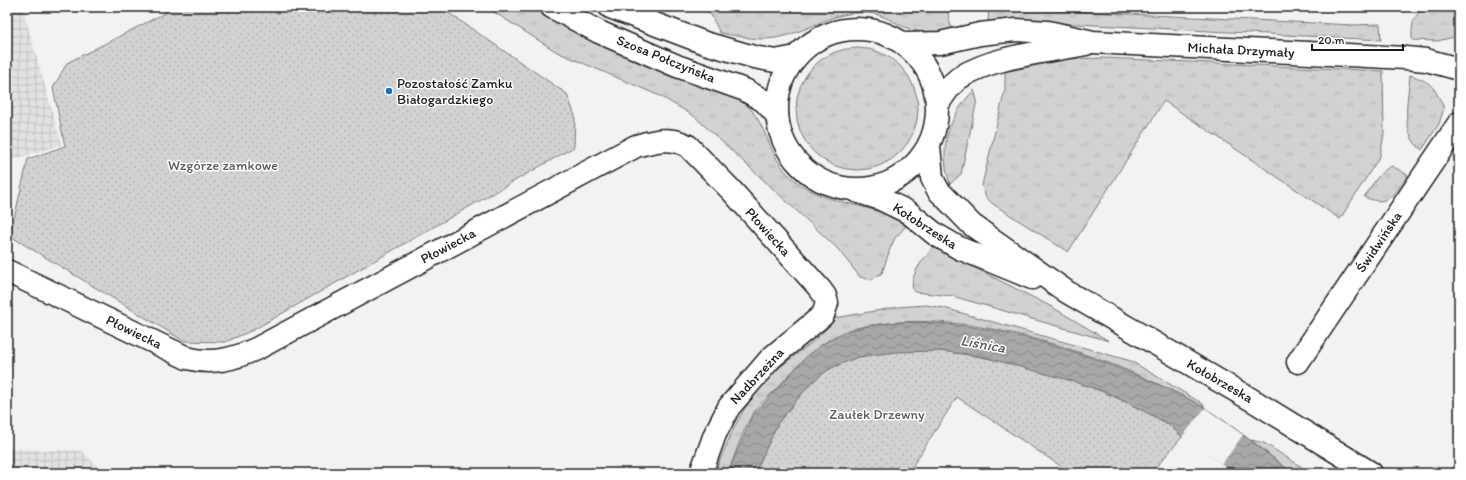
<svg xmlns="http://www.w3.org/2000/svg" width="1466" height="480" font-family="Itim,sans-serif">
<style>
.industrial{fill:url(#industrial-grid)}
.grass{fill:url(#grass-tufts);stroke:#777}
.park{fill:url(#park-dots);stroke:#777}
.water{fill:url(#water-waves);stroke:#707070}
.pier{fill:#f2f2f2}
.lines{fill:none;stroke-linecap:round;stroke-linejoin:round}
.minor-casing{stroke:#1c1c1c;stroke-width:25}
.major-casing{stroke:#1c1c1c;stroke-width:25}
.minor{stroke:#fff;stroke-width:22}
.major{stroke:#fff;stroke-width:22}
.poi-dot{fill:#1f6fb2;stroke:#fff;stroke-width:1.5}
.labels{text-anchor:middle;dominant-baseline:central;stroke-width:3;stroke-linejoin:round;paint-order:stroke}
.street-label{font-size:14px;fill:#1c1c1c;stroke:#fff}
.poi-label{font-size:14px;fill:#1c1c1c;stroke:#fff;text-anchor:start}
.park-label{font-size:14px;fill:#5c5c5c;stroke:#fff}
.water-label{font-size:15px;font-style:italic;fill:#5b5b5b;stroke:#fff}
</style>
<defs>
<pattern id="industrial-grid" width="8" height="8" patternUnits="userSpaceOnUse"><rect width="8" height="8" fill="#e2e2e2"/><path d="M0 4h8M4 0v8" fill="none" stroke="#c1c1c1"/></pattern>
<pattern id="grass-tufts" width="24" height="20" patternUnits="userSpaceOnUse"><rect width="24" height="20" fill="#d2d2d2"/><path d="M3 7l-1-3M5 7V3M7 7l1-3M15 17l-1-3M17 17v-4M19 17l1-3" fill="none" stroke="#b4b4b4"/></pattern>
<pattern id="park-dots" width="8" height="8" patternUnits="userSpaceOnUse"><rect width="8" height="8" fill="#d2d2d2"/><path d="M2 2h.1M6 6h.1" fill="none" stroke="#b4b4b4" stroke-width="1.8" stroke-linecap="round"/></pattern>
<pattern id="water-waves" width="16" height="10" patternUnits="userSpaceOnUse"><rect width="16" height="10" fill="#a8a8a8"/><path d="M0 5q4-4 8 0t8 0" fill="none" stroke="#888"/></pattern>
</defs>
<rect width="100%" height="100%" fill="#f2f2f2"/>
<filter id="ink" filterUnits="userSpaceOnUse"><feTurbulence type="fractalNoise" baseFrequency=".025" numOctaves="2"/><feDisplacementMap in="SourceGraphic" scale="8" xChannelSelector="R" yChannelSelector="G"/><feConvolveMatrix kernelMatrix="1 2 1 2 8 2 1 2 1" color-interpolation-filters="sRGB"/></filter>
<g filter="url(#ink)">
<!-- industrial -->
<g class="industrial">
<path d="M7,7H24L26,20L62,145L7,161Z"/>
<path d="M7,449L82,451L104,473H7Z"/>
</g>
<!-- grass -->
<g class="grass">
<path d="M486,7H536L584,33L731,95C739,100 748,105 753,112C771,137 770,161 796,181C820,200 842,201 870,209C883,213 895,219 906,226L895,238L890,249L882,273L871,280L860,277L837,248L694,116L660,96L557,52Z"/>
<path d="M696,7H943L947,10L952,31C938,33 924,34 910,29C895,24 884,14 868,13C831,11 813,30 780,37C761,42 739,36 720,33L710,13Z"/>
<path d="M989,7L1353,25L1380,24L1381,40L1019,21L988,22Z"/>
<path d="M1425,7H1459V36L1437,41L1412,40C1412,23 1412,18 1425,7Z"/>
<circle cx="857" cy="109" r="61"/>
<path d="M1104,58L1383,71L1384,134L1380,156L1340,219L1164,101L1068,252L993,204L986,198L982,185L1005,90V72L1063,59Z"/>
<path d="M1410,75C1432,82 1434,87 1444,108L1439,124L1422,150C1399,133 1408,101 1410,75Z"/>
<path d="M974,90L977,100L961,174L950,184C938,147 948,118 974,90Z"/>
<path d="M1392,166L1408,175C1395,193 1390,208 1364,197C1372,186 1379,171 1392,166Z"/>
<path d="M934,247L959,262L961,261L1052,307L1109,341L952,296L915,292L912,287C912,271 924,258 934,247Z"/>
<path d="M926,305L944,308L1131,361L1203,404L1205,408C1119,360 987,312 888,323C874,325 859,326 846,331C818,343 797,366 777,388C768,397 757,406 751,417C741,434 735,455 728,473H715C729,436 744,401 773,373C793,355 819,341 835,318L898,307Z"/>
<path d="M1251,440L1264,443L1311,473H1292Z"/>
</g>
<!-- park -->
<g class="park">
<path d="M168,7H440L567,94L575,116L574,147L253,330L225,342L184,341L10,236L28,159L65,146L53,88L67,63L165,13Z"/>
<path d="M940,351C1007,359 1076,377 1136,407C1154,416 1168,422 1182,437L1151,473H1071L957,397L908,473H755C762,457 769,439 778,423C795,393 824,366 858,357C885,350 913,351 940,351Z"/>
</g>
<!-- water -->
<path class="water" d="M904,322C984,322 1059,343 1133,374C1157,384 1182,394 1205,408C1235,427 1264,451 1292,473H1235L1186,438L1182,437L1171,425L1106,392L1072,381L980,356L940,351L896,352L858,357L829,369L811,383L778,423L755,473H728L752,416L810,353L829,340L847,331L872,325Z"/>
<!-- pier -->
<path class="pier" d="M1205,408L1243,435L1222,464L1182,437Z"/>
<g class="lines">
<defs>
<g id="minor">
<path d="M906,44L940,43L980,34L1016,30L1048,32L1093,42L1406,58L1426,60L1459,69"/>
<path d="M938,104C944,94 950,85 959,78C993,56 1046,52 1086,44"/>
<path d="M7,271L187,358C213,365 234,359 258,348L636,146C654,141 670,136 688,146L731,190L820,289L825,296L827,303L823,315L771,358L729,407L715,434L701,473"/>
<path d="M1298,362L1459,123"/>
</g>
<g id="major">
<path d="M552,7L599,32L677,66L745,90L764,101L777,115"/>
<path d="M610,7L705,43L754,57L775,61L796,57"/>
<circle cx="857" cy="109" r="80"/>
<path d="M929,146L932,178L938,190L972,225L1067,292L1257,403L1371,473"/>
<path d="M856,191L881,199L908,212L935,234L959,248L1032,278"/>
</g>
</defs>
<!-- minor casing -->
<use href="#minor" class="minor-casing"/>
<!-- major casing -->
<use href="#major" class="major-casing"/>
<!-- minor -->
<use href="#minor" class="minor"/>
<!-- major -->
<use href="#major" class="major"/>
</g>
</g>
<!-- markers -->
<circle class="poi-dot" cx="389" cy="91" r="4"/>
<g class="labels">
<!-- street labels -->
<g class="street-label">
<text transform="translate(1241 50) rotate(3)">Michała Drzymały</text>
<text transform="translate(666 59) rotate(22)">Szosa Połczyńska</text>
<text transform="translate(925 226) rotate(33)">Kołobrzeska</text>
<text transform="translate(768 232) rotate(48)">Płowiecka</text>
<text transform="translate(1379 242) rotate(-56)">Świdwińska</text>
<text transform="translate(448 246) rotate(-28)">Płowiecka</text>
<text transform="translate(134 332) rotate(26)">Płowiecka</text>
<text transform="translate(757 376) rotate(-47)">Nadbrzeżna</text>
<text transform="translate(1220 381) rotate(30)">Kołobrzeska</text>
</g>
<!-- poi labels -->
<g class="poi-label">
<text x="397" y="83">Pozostałość Zamku<tspan x="397" dy="16">Białogardzkiego</tspan></text>
</g>
<!-- park labels -->
<g class="park-label">
<text x="223" y="165">Wzgórze zamkowe</text>
<text x="877" y="414">Zaułek Drzewny</text>
</g>
<!-- water labels -->
<g class="water-label">
<text transform="translate(983 344) rotate(10)">Liśnica</text>
</g>
</g>
<!-- margin -->
<rect width="1466" height="480" fill="none" stroke="#fff" stroke-width="24"/>
<rect x="12" y="12" width="1442" height="456" fill="none" stroke="#1c1c1c" stroke-width="1.5" filter="url(#ink)"/>
<!-- scale -->
<path d="M1312 44v6h91v-6" fill="none" stroke="#1c1c1c" stroke-width="2"/>
<text x="1318" y="44" font-size="12" fill="#1c1c1c" stroke="#ffffff" stroke-width="3" paint-order="stroke">20 m</text>
</svg>
